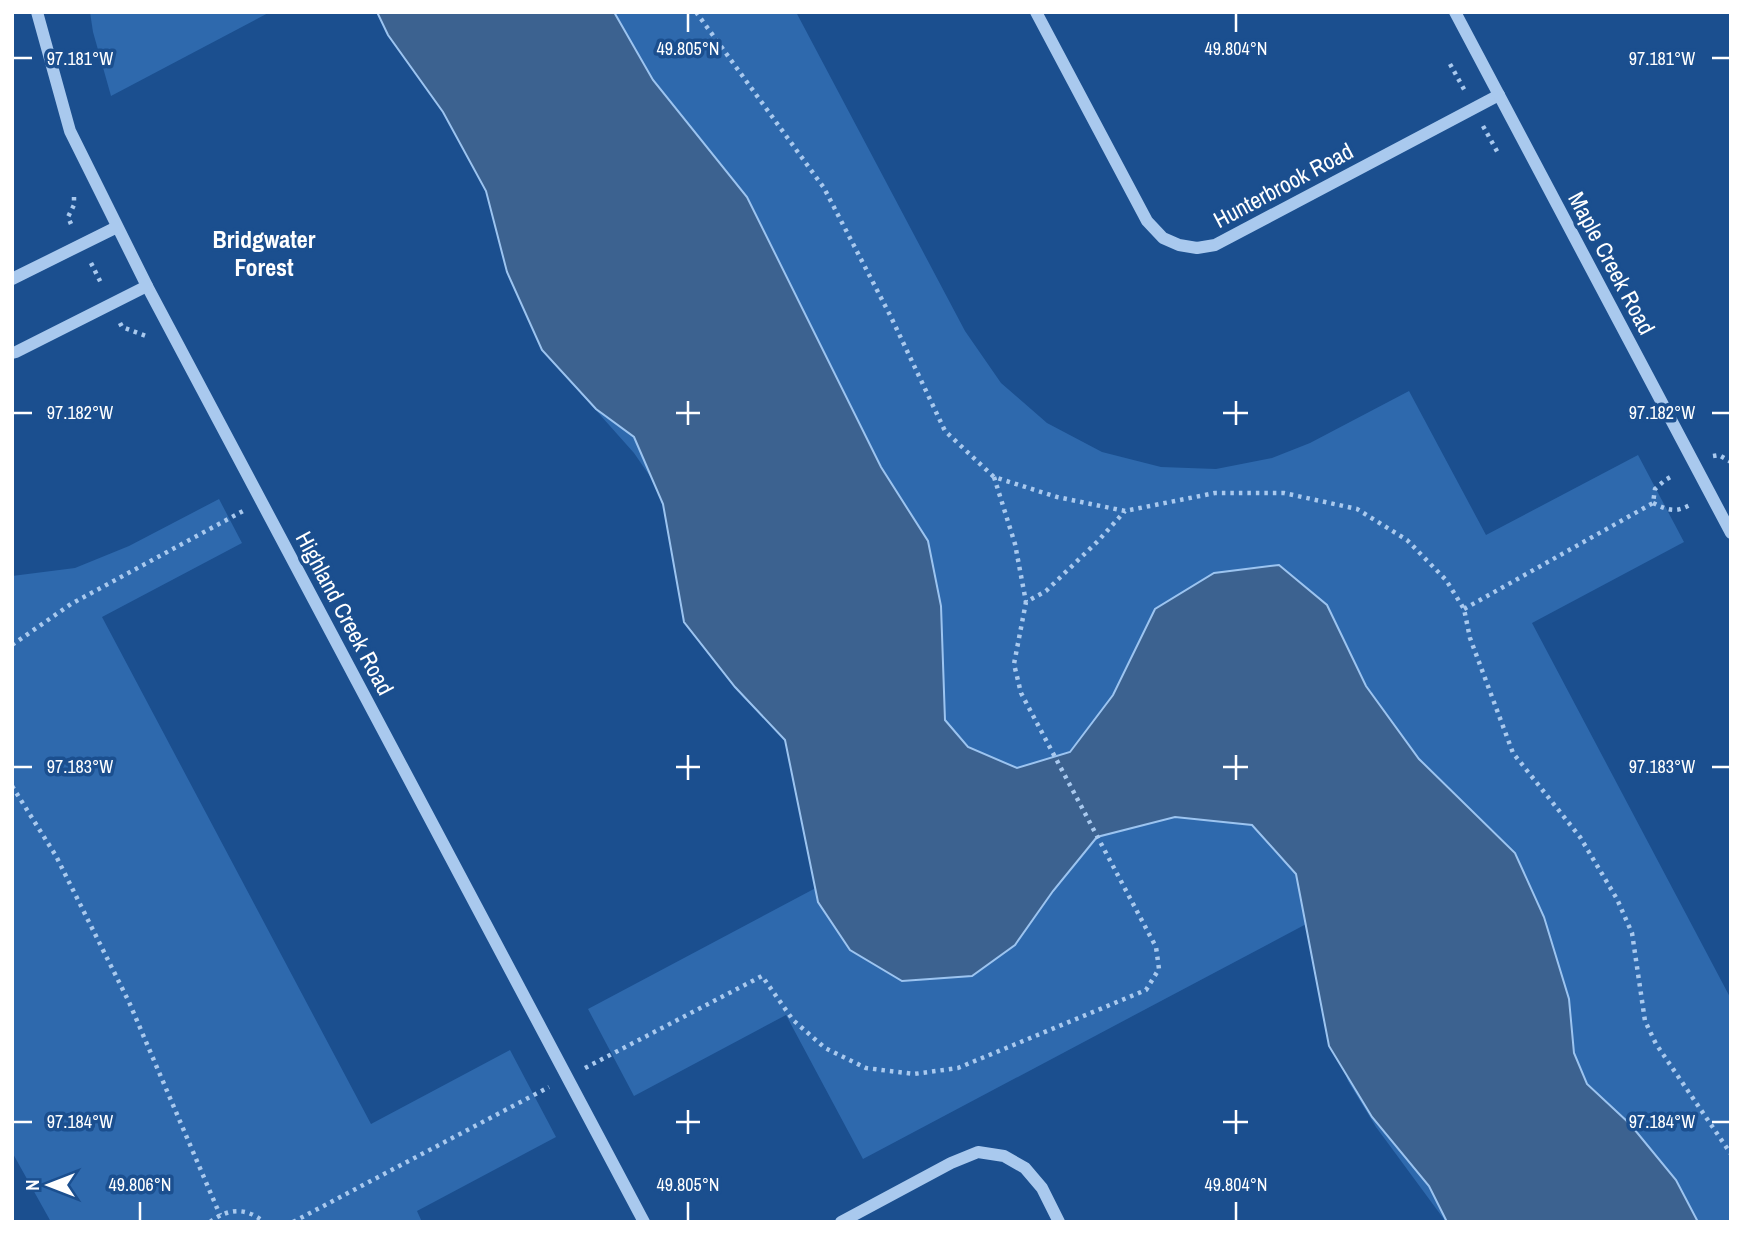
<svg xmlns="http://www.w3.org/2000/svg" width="1743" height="1234" font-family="'Archivo Narrow',sans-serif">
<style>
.green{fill:#2e69ad}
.water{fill:#3c6290;stroke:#9cc4f0;stroke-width:2}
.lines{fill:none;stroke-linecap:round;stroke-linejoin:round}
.path{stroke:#a9c9ee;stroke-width:4.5;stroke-dasharray:3.5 5;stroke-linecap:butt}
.minor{stroke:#a9c9ee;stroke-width:12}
.ticks{fill:none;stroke:#fff;stroke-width:2.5}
.labels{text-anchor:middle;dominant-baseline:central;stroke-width:7;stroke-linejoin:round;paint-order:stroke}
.street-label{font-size:23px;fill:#fff;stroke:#1b4f8f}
.neighbourhood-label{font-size:24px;font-weight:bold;fill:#fff;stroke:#1b4f8f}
.ticks-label{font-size:18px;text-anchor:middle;fill:#fff;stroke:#1b4f8f;stroke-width:7;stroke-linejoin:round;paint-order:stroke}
</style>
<rect width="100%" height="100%" fill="#1b4f8f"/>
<!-- green -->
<g class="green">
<path d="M90,12H270L111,96L93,32Z"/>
<path d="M378,12H796L965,331L1001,383L1047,423L1102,452L1161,467L1216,469L1272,458L1310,443L1409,391L1486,535L1638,455L1684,542L1532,623L1731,999V1222H1446L1376,1127L1348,1081L1320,1004L1310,922L863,1159L786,1015L634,1096L588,1009L827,882L792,749L674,530L658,488L634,453L577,389L547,345L495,211L471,156L438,100Z"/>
<path d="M219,499L242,543L102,617L371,1124L510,1050L556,1137L417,1211L422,1222H51L12,1152V576L75,568L129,546Z"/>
</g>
<!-- water -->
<path class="water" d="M377,12H614L653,80L747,197L881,467L928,541L941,606L945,720L968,747L1017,768L1070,752L1113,695L1155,609L1214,573L1279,565L1327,605L1366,686L1419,759L1515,853L1544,917L1569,999L1574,1053L1587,1084L1630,1124L1676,1180L1698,1222H1447L1429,1186L1372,1117L1329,1046L1296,874L1252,825L1175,817L1097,837L1053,891L1015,945L972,976L902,981L850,950L818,902L785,740L735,687L684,622L663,504L634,437L596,409L542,350L507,272L486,191L443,112L388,35Z"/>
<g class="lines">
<!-- path -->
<g class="path">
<path d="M696,12L824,188L891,317L945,431L994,477L1057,497L1125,511L1215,493H1284L1357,509L1407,540L1446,580L1464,609L1470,638L1513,753L1580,837L1617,899L1632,933L1645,1021L1656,1044L1731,1154"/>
<path d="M1450,64L1465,91"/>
<path d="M1483,126L1498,153"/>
<path d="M71,224L68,217L74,205V193"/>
<path d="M91,263L101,283"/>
<path d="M120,323L122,327L149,337"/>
<path d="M1713,456L1719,455L1731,462"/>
<path d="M994,477L1015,544L1026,602"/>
<path d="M1653,503C1670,511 1675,513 1692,504"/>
<path d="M1464,609L1653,503L1655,489L1665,480L1674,475"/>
<path d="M12,645L71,604L243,511"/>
<path d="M12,786L56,856L129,1002L220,1215"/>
<path d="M585,1068L762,976L793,1020L825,1048L866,1068L914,1074L958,1068L1146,990L1159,969L1156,947L1021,693L1014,664L1026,602L1046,591L1098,541L1125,511"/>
<path d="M210,1222C229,1208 245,1207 264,1222"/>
<path d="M293,1222L549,1087"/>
</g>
<!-- minor -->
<g class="minor">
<path d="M37,12L70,131L147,286L644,1222"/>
<path d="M1036,12L1147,221L1163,238L1179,245L1197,248L1215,245L1499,95"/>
<path d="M1455,12L1731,533"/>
<path d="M12,279L117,227"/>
<path d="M12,353L16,352L147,286"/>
<path d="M841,1222L951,1163L978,1152L1004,1156L1025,1168L1042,1188L1059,1222"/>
</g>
</g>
<!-- ticks -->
<path class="ticks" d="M688,14V32M1236,14V32M14,58H32M1712,58H1729M688,401V425M1236,401V425M14,413H32M676,413H700M1223,413H1248M1712,413H1729M688,755V780M1236,755V780M14,767H32M676,767H700M1223,767H1248M1712,767H1729M688,1110V1134M1236,1110V1134M14,1122H32M676,1122H700M1223,1122H1248M1712,1122H1729M140,1202V1220M688,1202V1220M1236,1202V1220"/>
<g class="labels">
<!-- street labels -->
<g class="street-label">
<text transform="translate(1283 185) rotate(-28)">Hunterbrook Road</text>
<text transform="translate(1612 263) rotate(62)">Maple Creek Road</text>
<text transform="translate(345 613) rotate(62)">Highland Creek Road</text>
</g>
<!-- neighbourhood labels -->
<g class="neighbourhood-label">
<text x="264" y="239">Bridgwater<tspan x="264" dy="28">Forest</tspan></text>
</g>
</g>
<g class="ticks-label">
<text x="688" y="55">49.805°N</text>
<text x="1236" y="55">49.804°N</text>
<text x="1662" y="65">97.181°W</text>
<text x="80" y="65">97.181°W</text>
<text x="1662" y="419">97.182°W</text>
<text x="80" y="419">97.182°W</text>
<text x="1662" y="773">97.183°W</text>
<text x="80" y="773">97.183°W</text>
<text x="1662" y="1128">97.184°W</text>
<text x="80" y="1128">97.184°W</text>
<text x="140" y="1191">49.806°N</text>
<text x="688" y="1191">49.805°N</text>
<text x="1236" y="1191">49.804°N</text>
</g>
<!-- border -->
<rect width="1743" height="1234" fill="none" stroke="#ffffff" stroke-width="28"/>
<!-- north arrow -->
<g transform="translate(49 1185) rotate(270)" stroke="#1b4f8f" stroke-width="5" paint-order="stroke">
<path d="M0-5L12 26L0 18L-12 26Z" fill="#ffffff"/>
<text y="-10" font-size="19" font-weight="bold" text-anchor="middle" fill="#ffffff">N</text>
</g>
</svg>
